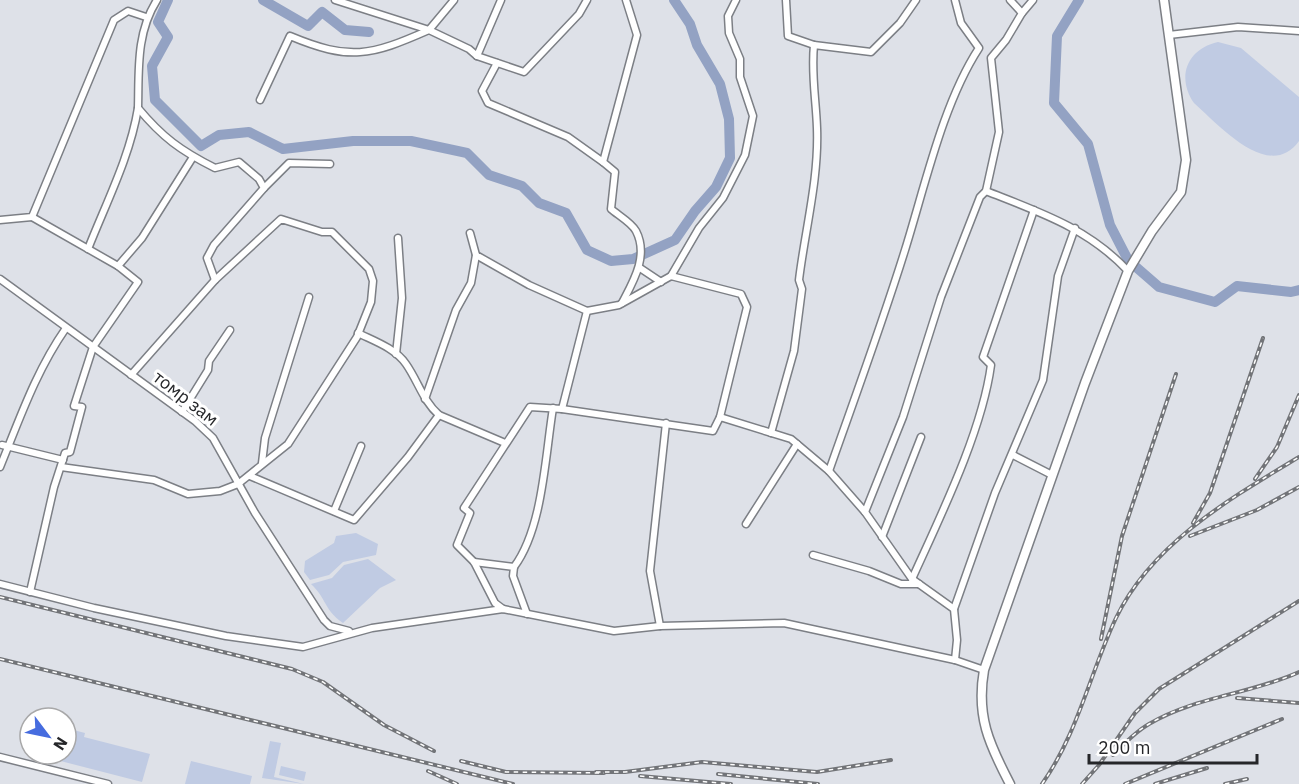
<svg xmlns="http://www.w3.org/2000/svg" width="1299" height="784" font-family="'IBM Plex Sans',sans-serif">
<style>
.green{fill:#c0cbe3}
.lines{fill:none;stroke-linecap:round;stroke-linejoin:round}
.river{stroke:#93a2c3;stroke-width:10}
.minor-casing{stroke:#7c7f85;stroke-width:9}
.tertiary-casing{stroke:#7c7f85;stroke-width:11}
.minor{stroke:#fff;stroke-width:6}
.tertiary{stroke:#fff;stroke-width:8}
.rail-casing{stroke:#727478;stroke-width:4}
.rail{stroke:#fff;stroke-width:1.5;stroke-dasharray:4.5;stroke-linecap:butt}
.labels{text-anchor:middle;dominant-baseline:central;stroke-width:6;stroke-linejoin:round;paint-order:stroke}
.street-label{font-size:18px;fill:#252629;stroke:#fff}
</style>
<rect width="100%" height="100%" fill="#dee1e8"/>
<!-- green -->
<g class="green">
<path d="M1218,42L1241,48L1299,97V141C1269,183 1218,124 1194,103C1176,77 1187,49 1218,42Z"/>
<path d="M356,533L378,544L376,555L343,562L329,575L310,580L304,572L305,561L334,543L336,536Z"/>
<path d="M368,559L396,580L380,588L343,623C324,610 327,599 311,584L332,578L344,565Z"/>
<path d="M66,728L85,733L84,737L150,754L142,782L45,757L46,754H66Z"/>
<path d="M270,741L281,743L274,777L304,784L262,778Z"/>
<path d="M191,761L252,776L250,784H185Z"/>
<path d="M281,766L306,772L304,781L279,775Z"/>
</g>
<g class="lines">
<!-- river -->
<g class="river">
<path d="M168,0L158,22L168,37L152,66L155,100L201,146L219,135L249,132L283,149L353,141H411L467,153L489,175L522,186L539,203L566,213L587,250L611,261L633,259L675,240L695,211L716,187L730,158L729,119L720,84L697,45L690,24L674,0"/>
<path d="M263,0L308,26L322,12L345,30L369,32"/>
<path d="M1079,0L1057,36L1054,103L1088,144L1110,225L1127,258"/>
<path d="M1136,267L1159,287L1215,302L1237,286L1291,292L1299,290"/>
</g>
<defs>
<g id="minor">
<path d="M157,0C136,33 139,70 138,108C162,137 181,151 215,168L239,162L259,179L264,188L214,245L207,258L215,280"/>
<path d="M335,0L429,30L454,0"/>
<path d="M786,0L788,36L814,45"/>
<path d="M1022,13L1033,0"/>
<path d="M1169,35L1238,27L1299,31"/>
<path d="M477,56L501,0"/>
<path d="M497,63L482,91L488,103L568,137L603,162"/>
<path d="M260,100L290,36C350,61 370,56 429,30L469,49L477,56L524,72L579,14L587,0"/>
<path d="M264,188L289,163L330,164"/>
<path d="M986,191C1039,212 1088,228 1128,271"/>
<path d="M0,220L32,217L114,20L128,11L146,17"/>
<path d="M470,233L476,255L529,285L587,311L562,409L530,407L464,508L470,513L457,545L474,562L495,603L503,609"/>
<path d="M88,249C106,203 130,157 138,108"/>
<path d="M118,266L142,238L193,157"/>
<path d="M640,268L661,282"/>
<path d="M671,276L699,228L723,198L745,155L753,116L740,77V59L729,33L728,16L736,0"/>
<path d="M0,279L195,421L213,438L255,513L324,620L330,626L349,631"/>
<path d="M622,303C633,282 649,256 636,231C632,223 618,215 611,209L615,172L603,162L637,35L626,0"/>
<path d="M587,311L619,305L671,276L741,294L747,307L720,417"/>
<path d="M358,333C374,341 395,348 406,364C418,381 423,401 439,415L505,443"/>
<path d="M396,354L402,298L398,238"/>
<path d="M425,399L456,310L471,283L476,255"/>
<path d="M562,409L713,431L720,417L791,439L829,471L865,512L912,579L954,609L957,640L955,660"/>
<path d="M182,412L208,370L209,361L230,330"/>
<path d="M771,433L794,351L802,289L799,280C805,230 819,179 817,128C816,99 811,74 814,45L871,52L900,23L916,0"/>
<path d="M2,445L63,460"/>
<path d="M1013,455L1052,475"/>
<path d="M262,463L265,438L309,297"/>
<path d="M0,467C20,418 36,371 66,328"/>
<path d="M61,467L154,480L188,494L220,491L238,484L288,444L357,337L371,302L373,281L369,269L332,232H322L281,219L215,280L131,375"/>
<path d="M829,471C855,397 882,324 905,250C925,186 943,103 979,48L961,23L955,0"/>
<path d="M250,476L354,520L408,457L439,415"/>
<path d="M334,511L361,446"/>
<path d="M865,512L903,417L941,297L980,197L986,191L999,132L991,58L1006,40L1022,13L1010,0"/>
<path d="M746,524L797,444"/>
<path d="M882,537L921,437"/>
<path d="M813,555L869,571L901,584H919"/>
<path d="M474,562L514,567L513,576L527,614"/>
<path d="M514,567C543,528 545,457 553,408"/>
<path d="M912,579C940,517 982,432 991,365L983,357L1034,210"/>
<path d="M0,584L94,608L226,636L303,647L372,628L503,609L614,631L660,626L784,623L955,660L984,670"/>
<path d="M30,592L54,487L65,453L70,452L82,407L74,406L93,347L138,282L118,266L32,217"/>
<path d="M954,609L995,493L1043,380L1058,276L1075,228"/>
<path d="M660,626L650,571L666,423"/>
<path d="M0,757L108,784"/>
</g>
<path id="tertiary" d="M1010,784C989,744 976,716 984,670L1085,383L1128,271L1152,231L1181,192L1186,160L1164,0"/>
</defs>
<!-- minor casing -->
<use href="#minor" class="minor-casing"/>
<!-- tertiary casing -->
<use href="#tertiary" class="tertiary-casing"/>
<!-- minor -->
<use href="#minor" class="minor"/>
<!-- tertiary -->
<use href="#tertiary" class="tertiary"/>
<defs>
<g id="rail">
<path d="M1255,479L1277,447L1299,395"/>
<path d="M1193,523L1210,493L1263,338"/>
<path d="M1190,536L1257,510L1299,487"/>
<path d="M0,597L292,669L323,682L384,725L434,751"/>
<path d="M1101,639L1122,536L1176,374"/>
<path d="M0,659L513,784"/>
<path d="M1237,698L1299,703"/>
<path d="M1113,755C1124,744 1135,732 1149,724C1194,697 1251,694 1299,672"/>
<path d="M461,761L506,772L604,773"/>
<path d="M428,771L457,784"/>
<path d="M596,772H625L702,762L817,772L891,760"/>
<path d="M718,774L818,784"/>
<path d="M640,776L731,784"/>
<path d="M1042,784C1078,733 1090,673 1116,618C1152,543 1231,498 1299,457"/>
<path d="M1082,784L1099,765L1135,713L1159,689L1299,601"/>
<path d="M1125,784L1282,719"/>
<path d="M1155,784L1207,768"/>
<path d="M1225,784L1247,779"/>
</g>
</defs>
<!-- rail casing -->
<use href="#rail" class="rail-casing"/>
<!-- rail -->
<use href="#rail" class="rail"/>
</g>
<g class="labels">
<!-- street labels -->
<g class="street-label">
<text transform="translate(186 398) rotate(38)">томр зам</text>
</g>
</g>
<!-- north arrow -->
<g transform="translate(48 736) rotate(122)"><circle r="28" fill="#ffffff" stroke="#a8a8a9" stroke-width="1.5"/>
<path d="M0-4.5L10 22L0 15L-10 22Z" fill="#466cdf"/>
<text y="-9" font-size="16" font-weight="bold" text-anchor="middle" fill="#252629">N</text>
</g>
<!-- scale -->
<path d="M1089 754v9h168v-9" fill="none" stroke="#252629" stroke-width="3"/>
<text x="1098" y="754" font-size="18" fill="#252629" stroke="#ffffff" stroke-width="4.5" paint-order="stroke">200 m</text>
</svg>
